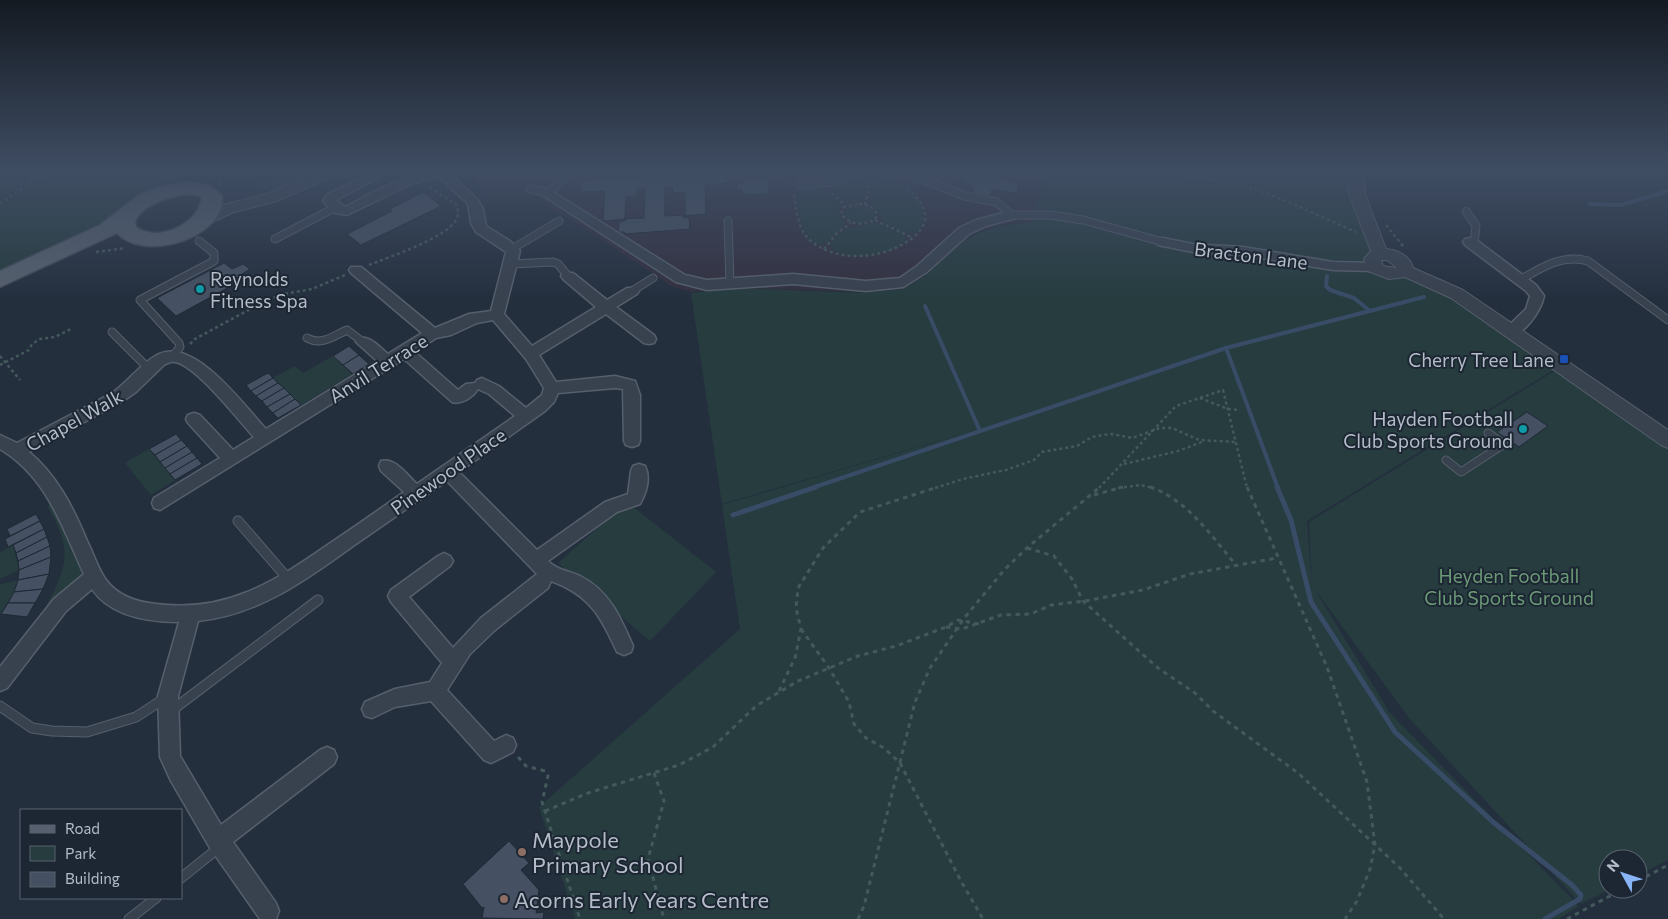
<svg xmlns="http://www.w3.org/2000/svg" width="1668" height="919" font-family="Commissioner,sans-serif">
<style>
.medical{fill:#32303f}
.green{fill:#263c3f}
.lines{fill:none;stroke-linecap:round;stroke-linejoin:round}
.stream-far1{stroke:#394c67;stroke-width:4}
.stream{stroke:#394c67;stroke-width:5}
.building{fill:#455162;stroke:#1f2835}
.service-far1-casing{stroke:#565f6c;stroke-width:9}
.service-casing{stroke:#565f6c;stroke-width:11}
.minor-casing{stroke:#565f6c;stroke-width:3}
.tertiary-casing{stroke:#565f6c;stroke-width:2}
.primary-casing{stroke:#414a57;stroke-width:3}
.path-far1{stroke:#44595c;stroke-width:2.5;stroke-dasharray:3 3;stroke-linecap:butt}
.path{stroke:#44595c;stroke-width:3;stroke-dasharray:4.5 4.5;stroke-linecap:butt}
.service-far1{stroke:#38414e;stroke-width:7}
.service{stroke:#38414e;stroke-width:9}
.minor{fill:#38414e;fill-rule:evenodd}
.tertiary{fill:#38414e;fill-rule:evenodd}
.primary{fill:#56606e;fill-rule:evenodd}
.culture-dot{fill:#0f9aa8;stroke:#1d2633;stroke-width:2}
.transit-dot{fill:#1a4fb4;stroke:#1d2633;stroke-width:2}
.education-dot{fill:#8d6e63;stroke:#1d2633;stroke-width:2}
.labels{text-anchor:middle;dominant-baseline:central;stroke-width:4;stroke-linejoin:round;paint-order:stroke}
.street-label{font-size:19px;fill:#b4bcc9;stroke:#1d2633}
.poi-label{font-size:19px;fill:#b4bcc9;stroke:#1d2633;text-anchor:end}
.park-label{font-size:19px;fill:#6b9a76;stroke:#1d2633}
.near-poi-label{font-size:22px;fill:#b4bcc9;stroke:#1d2633;text-anchor:start}
</style>
<rect width="100%" height="100%" fill="#242f3e"/>
<!-- medical -->
<path class="medical" d="M468,170H1045L1032,222L999,225L976,233L963,241L922,277L901,289L865,292L735,288L691,292L673,287L575,222L549,208L539,197H489Z"/>
<!-- green -->
<g class="green">
<path d="M0,170H46L0,202Z"/>
<path d="M52,170H191L141,196L115,216L80,237L39,252L0,271V206Z"/>
<path d="M287,170H324C302,181 282,189 258,190L256,185Z"/>
<path d="M873,170L875,177C869,186 867,198 858,203L842,201L835,194L831,184Z"/>
<path d="M1045,170H1349L1382,254L1383,262L1381,263L1383,267L1389,266L1420,276L1560,366L1307,521L1312,586L1309,522L1561,367L1668,440V860L1638,875V859H1608V889H1611L1581,904L1409,718L1314,588L1390,713L1579,906L1558,919H575L539,807L740,629L722,505L975,430L722,504L691,293L736,288L865,293L901,289L924,277L964,241L977,234L1000,226L1033,222Z"/>
<path d="M883,177C907,177 938,212 916,233H905L885,223L872,206L870,194L872,187L877,180Z"/>
<path d="M825,186L840,204L839,214L846,223C843,228 839,230 835,234C831,238 828,243 822,244C803,247 794,200 796,187Z"/>
<path d="M855,205L866,207L875,212L874,218C865,227 850,224 842,214V211Z"/>
<path d="M873,223C884,223 896,229 905,236L906,241C891,255 847,262 831,248V242C845,224 854,228 873,223Z"/>
<path d="M333,356L352,374L301,405L273,378L295,366L303,373Z"/>
<path d="M149,449L175,480L151,495L125,463Z"/>
<path d="M627,502L716,572L650,641L558,563Z"/>
<path d="M51,504L73,548L83,575L51,605L46,606C69,565 72,547 47,506Z"/>
<path d="M13,545L19,570L0,579V552Z"/>
<path d="M18,580L14,592L0,614V584Z"/>
</g>
<g class="lines">
<!-- stream-far1 -->
<g class="stream-far1">
<path d="M1590,204L1621,205L1668,191"/>
<path d="M1327,276L1326,286L1330,290L1354,298L1370,311"/>
<path d="M925,306L980,431"/>
<path d="M812,488L1226,348"/>
<path d="M1278,488L1226,348L1424,297"/>
</g>
<!-- stream -->
<g class="stream">
<path d="M1277,487L1291,520L1311,602L1395,732L1493,822L1572,885L1581,895L1580,899L1545,919"/>
<path d="M733,515L816,487"/>
</g>
</g>
<!-- building -->
<g class="building">
<path d="M643,170H667V175L727,171L728,183L705,185L706,214L685,216V192L673,193V187H665V216L683,215V218L689,217L690,229L625,234V232H618L619,222L625,221V219L644,218L645,188L637,189L636,196L626,197L625,219L603,221L605,191L580,192L582,181L645,176L646,171Z"/>
<path d="M976,170H994L992,175L996,173L1001,178L998,179L1016,182V184L1019,185L1017,193L992,189L990,196L973,193L974,189L970,188L971,184L962,183L965,173L975,175Z"/>
<path d="M768,179L769,194L742,195V190H737V184L742,183V180Z"/>
<path d="M423,192L441,206L361,245L347,234L392,211L390,209Z"/>
<path d="M224,263L232,269L243,264L250,269L239,276L244,279L176,316L157,298Z"/>
<path d="M349,346L359,355L343,365L333,356Z"/>
<path d="M359,355L369,364L353,374L343,365Z"/>
<path d="M268,373L273,378L251,391L246,385Z"/>
<path d="M273,378L278,383L256,396L251,391Z"/>
<path d="M278,383L284,388L262,401L256,396Z"/>
<path d="M284,388L290,394L267,407L262,401Z"/>
<path d="M290,394L295,399L273,413L267,407Z"/>
<path d="M295,399L301,405L278,418L273,413Z"/>
<path d="M1527,412L1548,426L1519,447L1497,432Z"/>
<path d="M176,434L181,440L155,455L149,449Z"/>
<path d="M181,440L187,446L160,462L155,455Z"/>
<path d="M187,446L192,452L165,468L160,462Z"/>
<path d="M192,452L197,458L170,474L165,468Z"/>
<path d="M197,458L202,464L175,480L170,474Z"/>
<path d="M36,514L40,521L10,536L7,529Z"/>
<path d="M40,521L44,529L8,547L5,539Z"/>
<path d="M44,529L47,537L16,553L13,545Z"/>
<path d="M47,537L50,546L18,561L16,553Z"/>
<path d="M50,546L51,557L19,570L18,561Z"/>
<path d="M51,557L49,574L18,580L19,570Z"/>
<path d="M49,574L43,589L14,592L18,580Z"/>
<path d="M43,589L35,603H8L14,592Z"/>
<path d="M8,603H35L27,617L1,614Z"/>
<path d="M509,841L529,863L521,870L539,890L536,913L544,912L543,919L482,918L484,907L482,908L463,884Z"/>
</g>
<g class="lines">
<defs>
<g id="service-far1">
<path d="M898,170L965,196L997,202L1011,215H1050L1083,220L1163,242"/>
<path d="M799,185L840,181L865,170"/>
<path d="M530,189L548,193L572,170"/>
<path d="M1466,211L1476,226L1474,245"/>
<path d="M728,221L730,283"/>
<path d="M275,239L336,207"/>
<path d="M512,249L559,221"/>
<path d="M511,264L553,262L558,264L568,276"/>
<path d="M1520,280C1542,267 1562,254 1588,261L1668,320"/>
<path d="M632,291L653,278"/>
<path d="M112,332L149,369"/>
<path d="M307,338C322,346 333,336 347,330L363,342"/>
<path d="M173,356L180,347L179,343L140,300L214,261V253L199,241"/>
<path d="M1446,460L1461,472L1504,444L1488,433"/>
</g>
<g id="service">
<path d="M238,521L289,580"/>
<path d="M0,706L32,728L52,731L87,732L136,717L165,698"/>
<path d="M171,711L318,600"/>
<path d="M181,878L221,846"/>
<path d="M129,919L156,898"/>
</g>
<g id="minor">
<path d="M377,170H393L336,200L345,207C377,191 409,170 446,170L478,200L483,209L486,226L510,241L520,251L504,314L532,346L596,307L563,279L561,276L563,273H573L607,300L627,288H637L639,291L637,294L616,307L654,335L656,339L654,343L649,344L644,343L606,314L539,355L556,382L615,376L635,381L640,395V441L638,445L632,447L626,445L624,441L623,389L615,388L558,393L554,402L545,411L459,472L537,550L605,502L628,494L631,471L633,466L639,464L645,466C651,478 646,493 640,504L617,512L548,561C557,570 569,571 580,576C609,590 621,618 633,646L631,652L624,655L617,652C601,617 590,595 551,581L548,588L495,630L470,654L447,690L494,741L506,735L513,738L516,745L513,752L491,763L484,760L431,701L395,707L372,718L365,716L362,709L365,702L395,689L430,682L442,663L391,602L388,596L391,590L438,556L444,553L450,556L453,561L450,566L409,597L453,648L481,618L537,574L447,481C416,502 385,524 353,546C306,580 258,615 198,621L178,696L180,756L221,825L320,750L327,747L334,750L337,757L334,764L233,842L276,903L279,911L276,919H260L210,848L171,781L160,757L158,696L179,622C148,622 110,616 92,589L66,611L7,688L0,691V667L54,599L84,574C62,527 47,477 0,449V435L17,443L112,393C128,382 143,361 159,354C196,338 244,406 266,429L377,361L356,342L358,338C370,335 379,347 388,354L422,333L351,273L349,270L351,267H361L435,328L469,314L491,311L506,252L476,232L471,223L468,204L438,176L411,184L347,215L335,213L323,201L328,194ZM493,320L526,359L544,388L542,395L526,408L499,386L482,378L477,380L475,383L466,384L458,390L415,352L436,338L451,335L477,323ZM404,359L452,402C461,405 473,397 478,389L489,394L515,416L417,484C407,475 395,457 381,461L379,466L381,471L404,492C379,510 354,527 329,544C274,582 226,613 156,604C136,602 118,596 106,580C98,569 94,555 88,543C74,509 57,475 29,452L123,401L136,392L164,365C168,363 171,361 175,362C197,366 238,420 254,437L233,450L200,415L194,413L188,415L186,419L188,423L220,458L154,498L152,503L154,508L160,510Z"/>
<path d="M548,189L685,275L707,280L793,274L866,281L900,278L917,266L959,228L976,220L1011,211L1017,215L1016,218L986,226L969,234L927,272L903,287L866,291L793,284L707,290L676,282L544,196L542,193Z"/>
<path d="M1163,238L1193,244L1243,247L1333,262L1374,263L1379,264L1381,267L1379,270L1374,271L1333,270L1243,255L1193,252L1158,245L1156,242L1158,239Z"/>
<path d="M1470,238L1475,239L1536,285L1544,296C1541,311 1522,340 1505,335L1503,331L1526,309L1530,296L1526,291L1465,245L1463,242L1465,239Z"/>
</g>
<g id="tertiary">
<path d="M322,170H342L339,173L277,201L234,212L201,227L195,226L193,222L195,218L223,205L267,194Z"/>
<path d="M1345,170H1361L1366,197L1386,249C1398,250 1410,256 1413,268L1463,290L1668,430V448L1661,445L1451,298L1405,277L1389,279L1368,271L1364,259L1371,251L1350,197ZM1381,260H1387L1395,266L1396,268L1383,266Z"/>
</g>
<path id="primary" d="M187,182L210,186L222,196C222,200 222,204 221,208C210,242 142,260 117,233L0,287V271L100,225L139,195L161,187ZM187,194L197,195L202,198C199,224 158,243 136,227L135,221C144,203 169,197 187,194Z"/>
</defs>
<!-- service-far1 casing -->
<use href="#service-far1" class="service-far1-casing"/>
<!-- service casing -->
<use href="#service" class="service-casing"/>
<!-- minor casing -->
<use href="#minor" class="minor-casing"/>
<!-- tertiary casing -->
<use href="#tertiary" class="tertiary-casing"/>
<!-- primary casing -->
<use href="#primary" class="primary-casing"/>
<!-- path-far1 -->
<g class="path-far1">
<path d="M876,170L879,175L889,177"/>
<path d="M1161,170L1245,186L1286,201L1356,232"/>
<path d="M772,174L789,183"/>
<path d="M220,185L218,178L222,170"/>
<path d="M832,193L846,206"/>
<path d="M794,195C796,210 798,231 811,241C838,263 881,259 908,241C915,237 923,229 925,220C927,205 914,195 905,185"/>
<path d="M0,204L49,170"/>
<path d="M859,204C867,204 873,207 877,214L875,220C862,226 850,225 841,214L844,207Z"/>
<path d="M865,205L870,186L879,175"/>
<path d="M875,220L913,238"/>
<path d="M1386,225L1403,246"/>
<path d="M824,249L837,233L851,223"/>
<path d="M96,252L126,248"/>
<path d="M369,265C389,257 446,238 456,220C459,216 458,210 457,205L427,186"/>
<path d="M190,344L195,339L265,301L284,294L312,289L345,275"/>
<path d="M0,356L20,380"/>
<path d="M0,365L29,350L32,344L40,339L55,337L71,329"/>
<path d="M1200,398L1228,409L1240,410"/>
<path d="M1124,464L1178,451L1202,442"/>
<path d="M935,488L963,479L1006,470L1034,460L1042,452L1077,446L1092,437L1103,435L1112,434L1132,438L1160,428H1172L1199,440L1236,442"/>
<path d="M1099,488L1176,406L1223,390L1247,488"/>
<path d="M1118,488L1140,485L1154,488"/>
</g>
<!-- path -->
<g class="path">
<path d="M1150,487C1187,499 1212,537 1236,565"/>
<path d="M1247,487L1327,667L1367,782L1375,845L1370,869L1357,901L1345,919"/>
<path d="M1094,495L1123,487"/>
<path d="M1027,548L1054,556L1072,579L1083,601L1158,668L1195,693L1213,711L1298,773L1400,868L1444,919"/>
<path d="M946,627L962,629L1001,615L1031,614L1051,605L1085,601L1143,590L1190,574L1277,558"/>
<path d="M801,629L829,668L849,702L854,724L866,738L884,748L900,763L962,883L983,919"/>
<path d="M779,691L795,658L801,629L796,608L798,588L823,548L860,512L938,487"/>
<path d="M518,757L526,766L545,771L548,776L542,802L580,919"/>
<path d="M654,773L664,801L648,859L664,919"/>
<path d="M545,811L588,793L679,765L713,747L756,706L798,681L858,656L896,646L946,627L958,620L979,624"/>
<path d="M1638,881L1668,865"/>
<path d="M858,919L864,906L915,702L930,668L965,617L1005,569L1028,547L1100,487"/>
<path d="M1567,919L1623,889"/>
</g>
<!-- service-far1 -->
<use href="#service-far1" class="service-far1"/>
<!-- service -->
<use href="#service" class="service"/>
<!-- minor -->
<use href="#minor" class="minor"/>
<!-- tertiary -->
<use href="#tertiary" class="tertiary"/>
<!-- primary -->
<use href="#primary" class="primary"/>
</g>
<!-- sky -->
<linearGradient id="sky" x2="0" y2="1"><stop stop-color="#141a22"/><stop offset="0.57" stop-color="#3f4d63"/><stop offset="1" stop-color="#3f4d63" stop-opacity="0"/></linearGradient>
<rect width="1668" height="299" fill="url(#sky)"/>
<!-- markers -->
<g class="culture-dot">
<circle cx="200" cy="289" r="5"/>
<circle cx="1523" cy="429" r="5"/>
</g>
<rect class="transit-dot" x="1559" y="354" width="10" height="10" rx="2.5"/>
<g class="education-dot">
<circle cx="522" cy="852" r="5"/>
<circle cx="504" cy="899" r="5"/>
</g>
<g class="labels">
<!-- street labels -->
<g class="street-label">
<text transform="translate(1251 255) rotate(7)">Bracton Lane</text>
<text transform="translate(378 368) rotate(-32)">Anvil Terrace</text>
<text transform="translate(74 420) rotate(-29)">Chapel Walk</text>
<text transform="translate(448 471) rotate(-35)">Pinewood Place</text>
</g>
<!-- poi labels -->
<g class="poi-label">
<text x="210" y="278" text-anchor="start">Reynolds<tspan x="210" dy="22">Fitness Spa</tspan></text>
<text x="1554" y="359">Cherry Tree Lane</text>
<text x="1513" y="418">Hayden Football<tspan x="1513" dy="22">Club Sports Ground</tspan></text>
</g>
<!-- park labels -->
<g class="park-label">
<text x="1509" y="575">Heyden Football<tspan x="1509" dy="22">Club Sports Ground</tspan></text>
</g>
<!-- near-poi labels -->
<g class="near-poi-label">
<text x="532" y="839">Maypole<tspan x="532" dy="25">Primary School</tspan></text>
<text x="514" y="899">Acorns Early Years Centre</text>
</g>
</g>
<!-- legend -->
<rect x="20" y="809" width="162" height="90" fill="#1d2633" stroke="#59626f"/>
<rect x="30" y="825" width="25" height="8" fill="#56606e" stroke="#59626f"/>
<text x="65" y="834" font-size="15" fill="#b4bcc9">Road</text>
<rect x="30" y="846" width="25" height="15" fill="#263c3f" stroke="#59626f"/>
<text x="65" y="859" font-size="15" fill="#b4bcc9">Park</text>
<rect x="30" y="872" width="25" height="15" fill="#455162" stroke="#59626f"/>
<text x="65" y="884" font-size="15" fill="#b4bcc9">Building</text>
<!-- north arrow -->
<g transform="translate(1623 874) rotate(310)"><circle r="24" fill="#1d2633" stroke="#59626f"/>
<path d="M0-4L9 19L0 12L-9 19Z" fill="#8ab4f8"/>
<text y="-8" font-size="14" font-weight="bold" text-anchor="middle" fill="#b4bcc9">N</text>
</g>
</svg>
